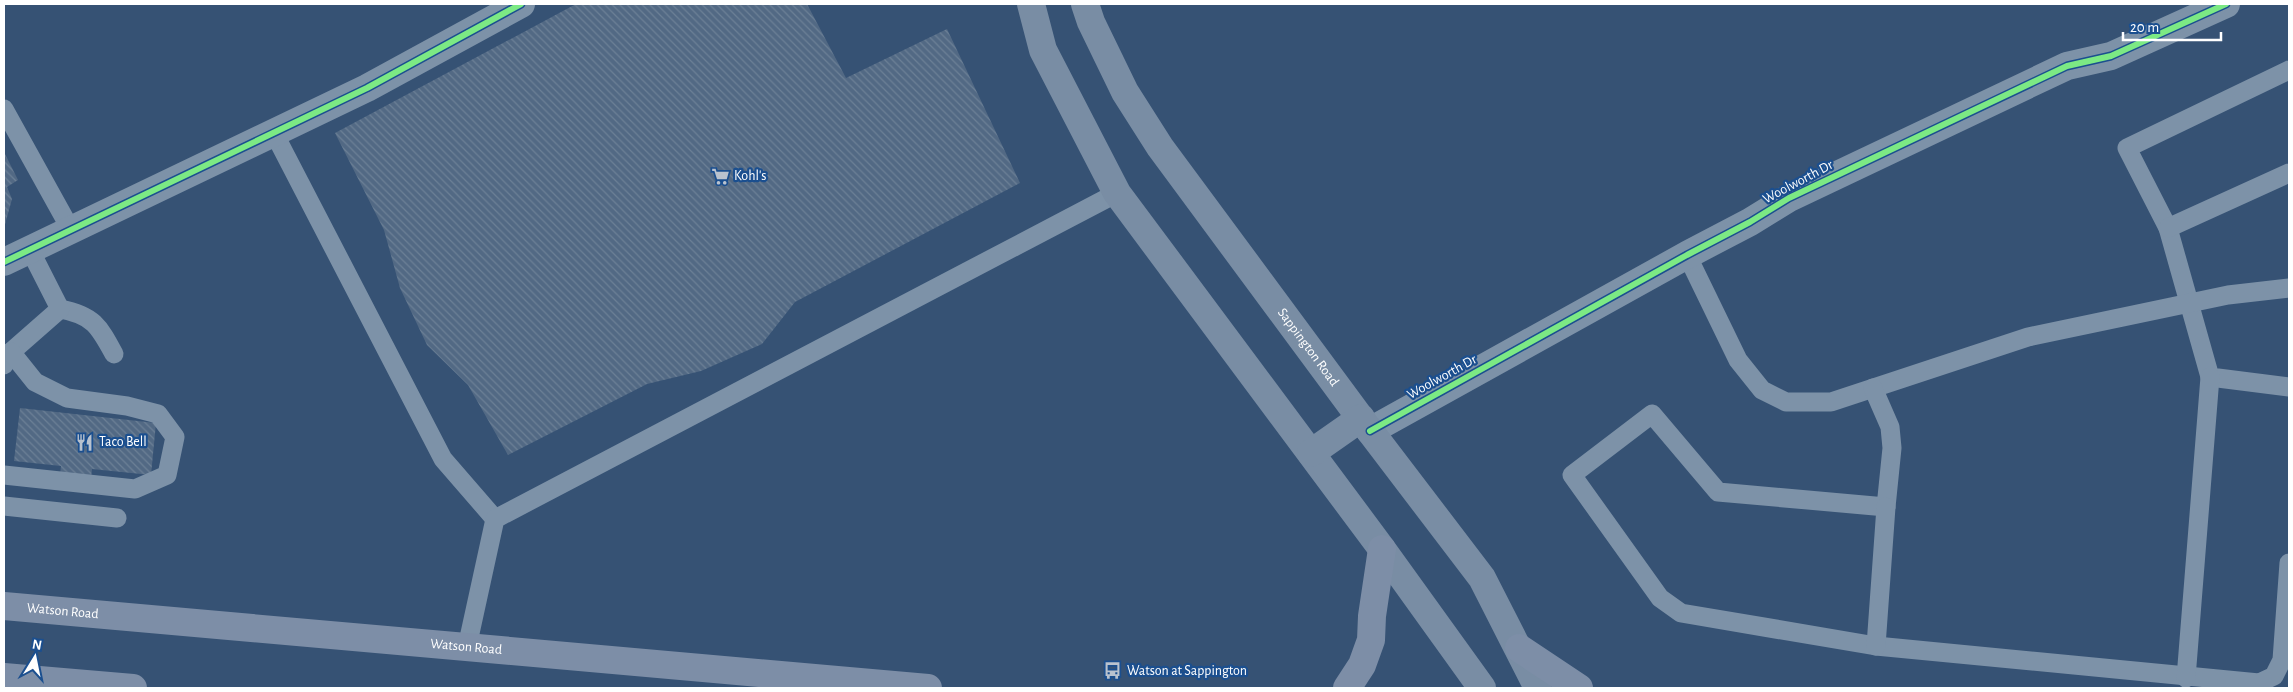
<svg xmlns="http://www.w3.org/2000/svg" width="2293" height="692" font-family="'Alegreya Sans',sans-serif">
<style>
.building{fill:url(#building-back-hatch)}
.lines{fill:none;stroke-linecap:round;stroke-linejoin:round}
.service{stroke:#7d92a8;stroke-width:19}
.minor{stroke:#7d92a8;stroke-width:28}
.secondary{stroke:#798da4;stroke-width:28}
.primary{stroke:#7d8ea7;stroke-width:28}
.cycleway-casing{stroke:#1b4f8f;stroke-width:9}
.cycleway{stroke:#7ce984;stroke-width:6}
.labels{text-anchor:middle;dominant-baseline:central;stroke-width:4.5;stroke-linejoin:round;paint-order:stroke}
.poi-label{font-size:14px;fill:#fff;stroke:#1b4f8f;text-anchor:start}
.street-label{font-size:14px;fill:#fff;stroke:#1b4f8f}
</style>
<defs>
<pattern id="building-back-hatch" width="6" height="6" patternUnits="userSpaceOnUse" patternTransform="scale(1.25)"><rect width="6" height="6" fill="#526984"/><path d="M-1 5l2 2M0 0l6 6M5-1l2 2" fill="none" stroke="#6c8096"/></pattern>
</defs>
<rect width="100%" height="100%" fill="#365274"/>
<!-- building -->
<g class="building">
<path d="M576,4H807L846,78L947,29L1020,183L795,302L762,344L701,371L647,384L508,455L468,385L427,345L400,288L384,230L335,133Z"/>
<path d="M4,152L18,180L7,187L12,199L4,228Z"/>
<path d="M20,408L156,423L151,475L92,469L91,479L60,475L61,466L14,461Z"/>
</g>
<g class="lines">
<!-- service -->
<g class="service">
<path d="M2289,70L2127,148L2168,228L2210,377L2289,387"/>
<path d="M4,109L71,230"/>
<path d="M274,133L443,459L495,519"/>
<path d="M2168,228L2289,173"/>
<path d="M1687,255L1738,360L1762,390L1786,402H1831L2028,337L2228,295L2289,288"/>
<path d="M60,309C93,315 99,326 114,354"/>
<path d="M4,365L11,352L60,309L30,250"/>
<path d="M1873,388L1890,427L1892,448L1886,507L1718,492L1652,414L1572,475L1660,598L1681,613L1876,646L2259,683L2274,676L2282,660L2289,563"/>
<path d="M4,475L135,489L167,475L175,437L158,414L127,406L67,398L35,382L11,352"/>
<path d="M4,506L117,518"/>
<path d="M1876,646L1886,507"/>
<path d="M467,647L495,519L1117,193"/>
<path d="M2186,678L2210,377"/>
</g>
<!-- minor -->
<g class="minor">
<path d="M4,262L367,88L521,4"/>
<path d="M1370,431L1687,255L1750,222L1789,198L2067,66L2111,56L2226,4"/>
</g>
<!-- secondary -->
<g class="secondary">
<path d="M1031,4L1043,50L1117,193L1382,549L1482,688"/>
<path id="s1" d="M1085,4L1091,22L1125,92L1160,147L1370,431L1482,578L1538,688"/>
<path d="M1311,453L1361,418"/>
</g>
<!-- primary -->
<g class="primary">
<path id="s2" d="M4,606L928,688"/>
<path d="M1519,648L1579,688"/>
<path d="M4,677L133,688"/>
<path d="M1347,688L1362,665L1371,640L1372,616L1382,549"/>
</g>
<defs>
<g id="cycleway">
<path d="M4,262L367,88L521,4"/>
<path d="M1370,431L1687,255L1750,222L1789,198L2067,66L2111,56L2226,4"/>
</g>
</defs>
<!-- cycleway casing -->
<use href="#cycleway" class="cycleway-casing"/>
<!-- cycleway -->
<use href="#cycleway" class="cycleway"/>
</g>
<!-- icons -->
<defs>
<symbol id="supermarket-bare" viewBox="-9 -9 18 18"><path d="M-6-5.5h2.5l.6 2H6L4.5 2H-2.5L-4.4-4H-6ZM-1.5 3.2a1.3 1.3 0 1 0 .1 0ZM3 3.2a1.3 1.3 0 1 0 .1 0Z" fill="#b9c2ce" stroke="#1b4f8f" stroke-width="2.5" paint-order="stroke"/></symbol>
<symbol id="restaurant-bare" viewBox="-9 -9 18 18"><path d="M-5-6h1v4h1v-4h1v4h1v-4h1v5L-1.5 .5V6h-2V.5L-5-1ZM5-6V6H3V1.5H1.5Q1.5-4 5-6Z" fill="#b9c2ce" stroke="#1b4f8f" stroke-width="2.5" paint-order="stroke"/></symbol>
<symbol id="bus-bare" viewBox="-9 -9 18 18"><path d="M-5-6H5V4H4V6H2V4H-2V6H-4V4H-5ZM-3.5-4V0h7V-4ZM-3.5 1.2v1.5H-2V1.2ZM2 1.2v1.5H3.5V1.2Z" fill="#b9c2ce" stroke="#1b4f8f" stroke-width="2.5" paint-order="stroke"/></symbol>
</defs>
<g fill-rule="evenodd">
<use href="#supermarket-bare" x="708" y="164" width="25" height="25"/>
<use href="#restaurant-bare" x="72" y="430" width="25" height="25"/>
<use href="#bus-bare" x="1100" y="658" width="25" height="25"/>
</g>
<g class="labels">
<!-- poi labels -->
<g class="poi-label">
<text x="734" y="176">Kohl's</text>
<text x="99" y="442">Taco Bell</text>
<text x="1127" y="671">Watson at Sappington</text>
</g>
<!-- street labels -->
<g class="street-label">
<text transform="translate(1798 182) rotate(-28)">Woolworth Dr</text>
<text stroke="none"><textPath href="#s1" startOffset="411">Sappington Road</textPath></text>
<text transform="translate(1442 377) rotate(-29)">Woolworth Dr</text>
<text stroke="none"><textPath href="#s2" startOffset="59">Watson Road</textPath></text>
<text stroke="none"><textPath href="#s2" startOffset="464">Watson Road</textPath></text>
</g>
</g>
<!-- border -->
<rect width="2293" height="692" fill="none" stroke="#ffffff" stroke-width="10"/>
<!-- north arrow -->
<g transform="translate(35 657) rotate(10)" stroke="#1b4f8f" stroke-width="4" paint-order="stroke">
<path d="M0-4L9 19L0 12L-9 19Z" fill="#ffffff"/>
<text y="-8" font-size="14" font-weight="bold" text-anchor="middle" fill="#ffffff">N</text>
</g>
<!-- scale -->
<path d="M2123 32v8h98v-8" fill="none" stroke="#ffffff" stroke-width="2.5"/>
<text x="2130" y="32" font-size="15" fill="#ffffff" stroke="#1b4f8f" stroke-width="4" paint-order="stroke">20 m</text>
</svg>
